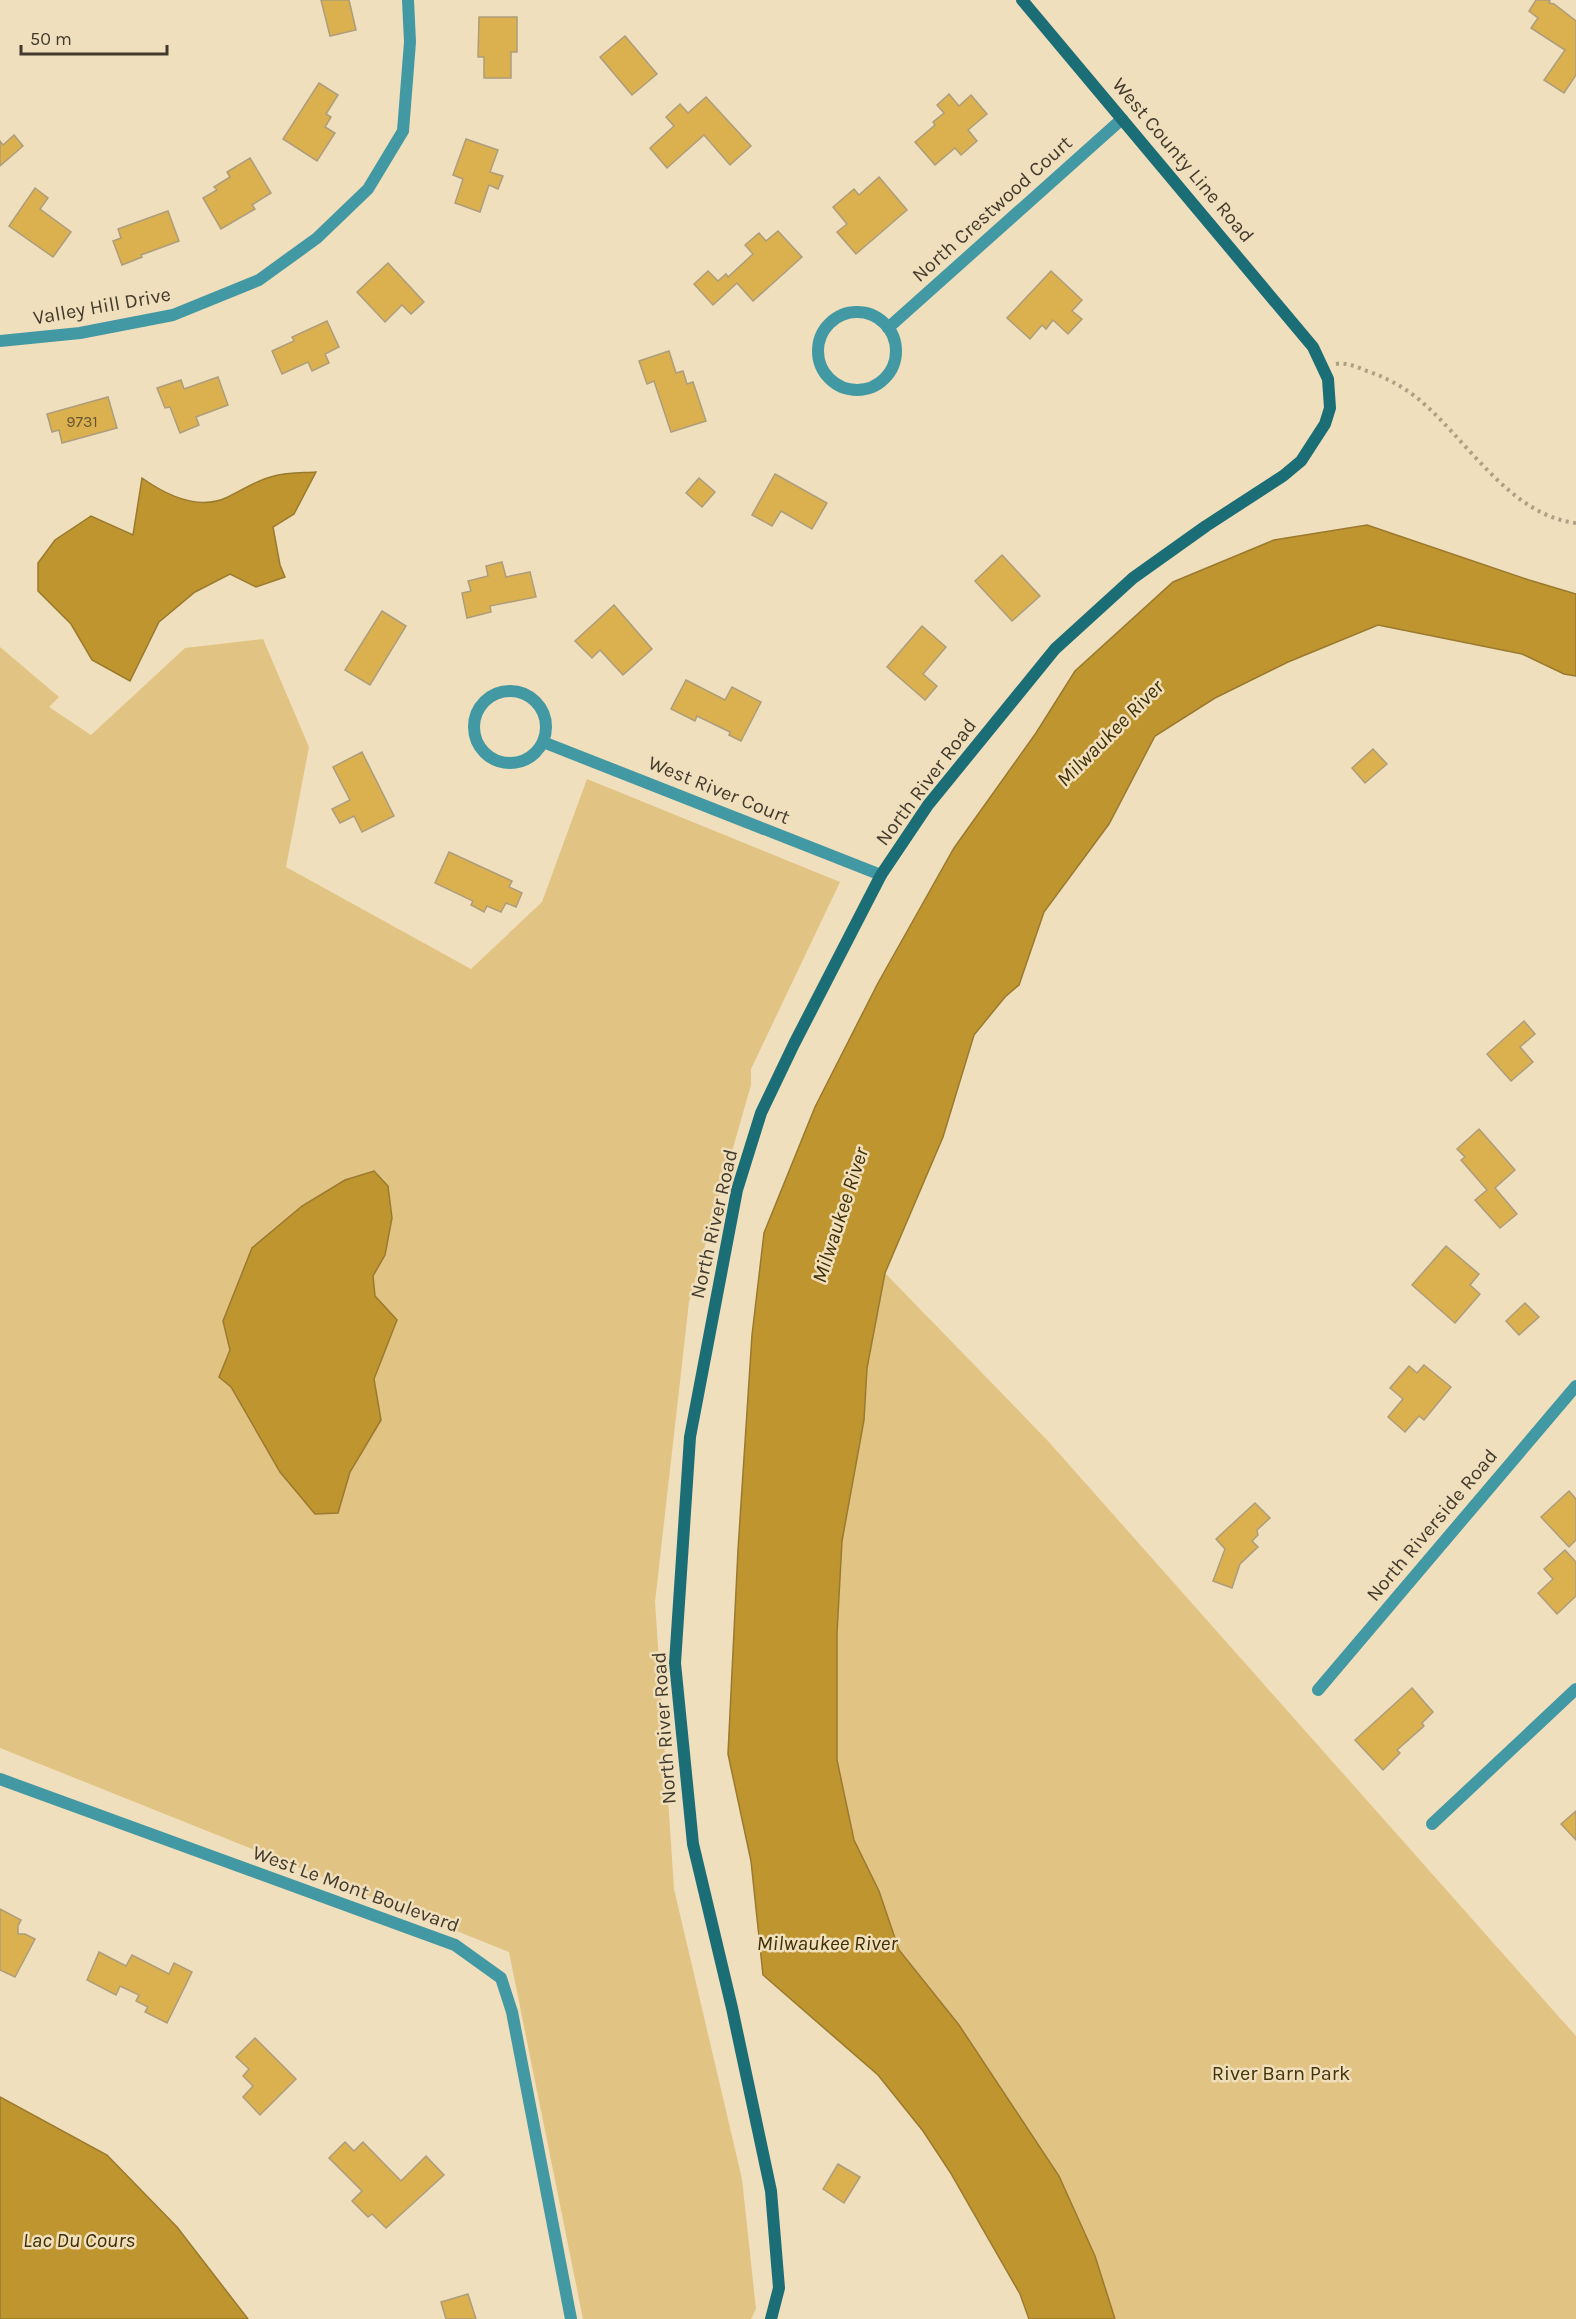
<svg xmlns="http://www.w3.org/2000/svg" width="1576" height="2319" font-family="Karla,sans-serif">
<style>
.green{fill:#e1c384}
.water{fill:#bf952f;stroke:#9a7a2e;stroke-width:1.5}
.building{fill:#dbb04e;stroke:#ad9d7c;stroke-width:1.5}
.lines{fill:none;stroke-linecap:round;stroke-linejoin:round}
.path{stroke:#ada085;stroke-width:4;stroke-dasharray:3 4.5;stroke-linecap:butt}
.street{stroke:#4399a3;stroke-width:12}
.secondary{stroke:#1c6e76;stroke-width:12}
.labels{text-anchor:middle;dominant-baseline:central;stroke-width:5;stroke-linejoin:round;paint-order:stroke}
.number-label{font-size:16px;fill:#685835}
.street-label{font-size:20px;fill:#423b2d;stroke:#f0dfbc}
.park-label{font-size:20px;fill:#453308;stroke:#f0dfbc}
.water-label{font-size:21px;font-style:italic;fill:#402e03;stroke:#f0dfbc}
</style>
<rect width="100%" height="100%" fill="#f0dfbc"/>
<!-- green -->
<g class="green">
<path d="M263,639L309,747L286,867L471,969L542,902L587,779L840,882L751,1069V1085L689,1302L655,1602L674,1889L742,2179L756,2309L751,2319H583L509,1952L0,1748V647L59,697L49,707L91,735L185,648Z"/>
<path d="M885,1273L1048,1441L1576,2036V2319H1115L1095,2256L1059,2176L959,2025L899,1950L879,1891L854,1840L837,1760V1633L842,1541L864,1420L867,1368Z"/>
</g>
<!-- water -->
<g class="water">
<path d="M316,472L294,514L273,527L280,565L285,577L256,587L230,574L195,592L159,622L130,681L92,660L71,624L38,591V563L55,540L91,516L133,535L142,478C166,495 199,511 228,497C244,489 257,480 274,476C288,472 303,473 316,472Z"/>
<path d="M1367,525L1529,580L1576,594V676L1564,674L1522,654L1378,625L1288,662L1215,698L1155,736L1109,824L1044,912L1019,985L1005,997L974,1035L943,1137L885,1273L867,1368L864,1420L842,1541L837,1633V1760L854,1840L879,1891L899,1950L959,2025L1059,2176L1095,2256L1115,2319H1029L1020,2294L950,2172L923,2131L878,2075L763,1975L751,1861L728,1754L738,1550L752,1335L764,1233L815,1107L878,983L954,848L1036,733L1075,671L1173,582L1274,540Z"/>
<path d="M374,1171L388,1186L392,1218L385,1255L373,1276L375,1296L397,1320L374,1379L381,1420L350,1472L338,1513L315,1514L280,1472L231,1387L219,1377L230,1350L223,1321L252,1248L302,1206L345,1180Z"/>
<path d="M0,2097L107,2155L177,2227L248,2319H0Z"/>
</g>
<!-- building -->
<g class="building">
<path d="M321,0H349L356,30L330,36Z"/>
<path d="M1536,0H1548L1550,1L1549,3L1554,4L1576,21V75L1564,93L1544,80L1565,50L1531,28L1538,18L1529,11Z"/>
<path d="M479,17H517V52H511V78H484V57H478Z"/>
<path d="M625,36L657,74L632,95L600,57Z"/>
<path d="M319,83L338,95L326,114L331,117L325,127L335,133L317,161L283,139Z"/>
<path d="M949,94L959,106L971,95L987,114L968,130L977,141L961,155L955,148L935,165L915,142L935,125L933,122L944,113L937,105Z"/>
<path d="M706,97L751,146L730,165L704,135L667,168L650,148L674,126L666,117L680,104L688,113Z"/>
<path d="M14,135L23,146L0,166V141L3,145Z"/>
<path d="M466,139L498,150L490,172L503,176L498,189L489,185L480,212L455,203L463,179L453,175Z"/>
<path d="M250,158L271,193L252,205L255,209L221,229L203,198L217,190L214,187L230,177L227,172Z"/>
<path d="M879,177L907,210L856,254L837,232L847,224L833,207L854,189L859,195Z"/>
<path d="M35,188L48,198L40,209L71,232L53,257L9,226Z"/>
<path d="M168,211L179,241L141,255L142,257L122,265L113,241L121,238L118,229Z"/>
<path d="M778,231L802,257L753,301L737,283L713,305L694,284L708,271L718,281L726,274L728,277L753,254L745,245L759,233L766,241Z"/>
<path d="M388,263L424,302L411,314L402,305L385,322L357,292Z"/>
<path d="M1051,271L1082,300L1072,311L1082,319L1068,334L1053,320L1046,329L1042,325L1030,339L1007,318Z"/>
<path d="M327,321L339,347L325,354L329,363L312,371L308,362L282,374L272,351L294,341L292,337Z"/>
<path d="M669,351L676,373L683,371L687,384L693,382L706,421L671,432L654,381L647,384L639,361Z"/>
<path d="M218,377L228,405L196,417L199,425L180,433L170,407L165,408L157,388L181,380L184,389Z"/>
<path d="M108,397L117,428L62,443L59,430L52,432L47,414Z"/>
<path d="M775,474L827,503L812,529L781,511L772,526L752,515Z"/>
<path d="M699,478L715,492L702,507L686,493Z"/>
<path d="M1002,555L1040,596L1012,621L975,581Z"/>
<path d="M502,562L506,577L530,572L536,597L490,606L491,612L467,618L462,593L471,591L468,581L488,576L486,566Z"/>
<path d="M614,605L652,649L623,675L600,650L592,658L575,641Z"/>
<path d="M382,611L406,626L370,685L345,670Z"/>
<path d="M922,626L946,647L923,674L937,686L925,700L887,667Z"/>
<path d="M686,680L725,700L732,687L761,702L741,741L729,735L730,732L697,716L695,721L671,709Z"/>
<path d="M1373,749L1387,764L1365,783L1352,768Z"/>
<path d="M362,752L394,816L362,832L354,816L340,823L332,809L350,800L333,767Z"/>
<path d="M449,852L512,881L509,887L522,893L516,907L506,903L501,912L487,906L484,912L471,905L473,901L435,883Z"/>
<path d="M1524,1021L1535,1034L1520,1047L1533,1062L1511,1081L1487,1054Z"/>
<path d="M1479,1129L1515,1170L1495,1188L1517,1214L1500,1228L1475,1200L1487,1190L1461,1160L1465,1157L1457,1149Z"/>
<path d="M1446,1246L1479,1274L1470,1285L1480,1294L1455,1323L1412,1285Z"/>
<path d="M1525,1303L1539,1317L1519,1335L1506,1321Z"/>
<path d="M1424,1365L1451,1387L1424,1420L1419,1416L1405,1432L1388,1417L1403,1399L1390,1388L1409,1366L1417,1373Z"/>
<path d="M1569,1491L1576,1499V1540L1569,1547L1541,1517Z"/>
<path d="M1255,1503L1270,1518L1257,1530L1258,1535L1252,1541L1258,1547L1240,1564L1232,1588L1213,1581L1225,1549L1216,1539Z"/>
<path d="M1565,1550L1576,1562V1596L1557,1614L1538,1593L1553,1579L1544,1569Z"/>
<path d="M1412,1688L1433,1712L1422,1723L1424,1726L1397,1750L1400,1753L1383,1770L1355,1740Z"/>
<path d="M1576,1811V1840L1561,1824Z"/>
<path d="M0,1909L21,1920L18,1926V1934H25L35,1939L15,1977L0,1970Z"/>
<path d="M99,1952L126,1966L132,1955L169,1974L174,1963L192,1972L167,2023L145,2012L148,2007L136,2001L139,1995L120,1986L116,1995L87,1980Z"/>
<path d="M255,2038L296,2079L260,2115L243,2097L253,2086L243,2076L249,2069L236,2057Z"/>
<path d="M345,2142L354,2151L363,2142L401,2181L426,2156L444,2175L386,2228L372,2214L368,2217L352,2201L362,2191L329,2158Z"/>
<path d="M838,2164L860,2177L844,2203L823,2189Z"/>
<path d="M468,2294L476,2319H446L441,2302Z"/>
</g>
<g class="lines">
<!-- path -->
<path class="path" d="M1336,364C1347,362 1357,367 1367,371C1385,377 1400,385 1416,397C1465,436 1508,515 1576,523"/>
<!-- street -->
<g class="street">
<circle cx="857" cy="351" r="39"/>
<path d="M888,328L1122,119"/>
<path d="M0,341L80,333L173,315L259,280L317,238L368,189L403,131L410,42L408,0"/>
<circle cx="510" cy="727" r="36"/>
<path d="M543,742L881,875"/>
<path d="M1318,1690L1576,1386"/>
<path d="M0,1779L455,1945L501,1978L512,2012L571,2319"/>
<path d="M1432,1824L1576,1689"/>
</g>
<!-- secondary -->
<path class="secondary" d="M771,2319L779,2288L771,2191L732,2008L693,1844L675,1663L690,1437L737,1190L761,1113L794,1044L881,875L928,805L1055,649L1133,578L1206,526L1283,476L1301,461L1325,424L1330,408L1328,379L1313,347L1022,0"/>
</g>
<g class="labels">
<!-- number labels -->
<g class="number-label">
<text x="82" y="421">9731</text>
</g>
<!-- street labels -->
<g class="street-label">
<text transform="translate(1183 160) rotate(50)">West County Line Road</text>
<text transform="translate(992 209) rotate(-42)">North Crestwood Court</text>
<text transform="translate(102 306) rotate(-10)">Valley Hill Drive</text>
<text transform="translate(926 782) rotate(-53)">North River Road</text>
<text transform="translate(719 790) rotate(22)">West River Court</text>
<text transform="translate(714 1224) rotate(-77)">North River Road</text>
<text transform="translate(1432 1525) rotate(-50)">North Riverside Road</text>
<text transform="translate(664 1728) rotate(-94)">North River Road</text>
<text transform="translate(356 1889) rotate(20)">West Le Mont Boulevard</text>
</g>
<!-- park labels -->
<g class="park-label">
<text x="1281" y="2073">River Barn Park</text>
</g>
<!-- water labels -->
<g class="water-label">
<text transform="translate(1110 733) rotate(-45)">Milwaukee River</text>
<text transform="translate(840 1215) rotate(-72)">Milwaukee River</text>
<text x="827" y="1943">Milwaukee River</text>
<text x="79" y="2240">Lac Du Cours</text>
</g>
</g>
<!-- scale -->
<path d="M21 45v9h146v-9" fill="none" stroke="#423b2d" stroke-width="3"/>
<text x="30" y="45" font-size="18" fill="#423b2d" stroke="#f0dfbc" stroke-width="4.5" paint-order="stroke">50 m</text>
</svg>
